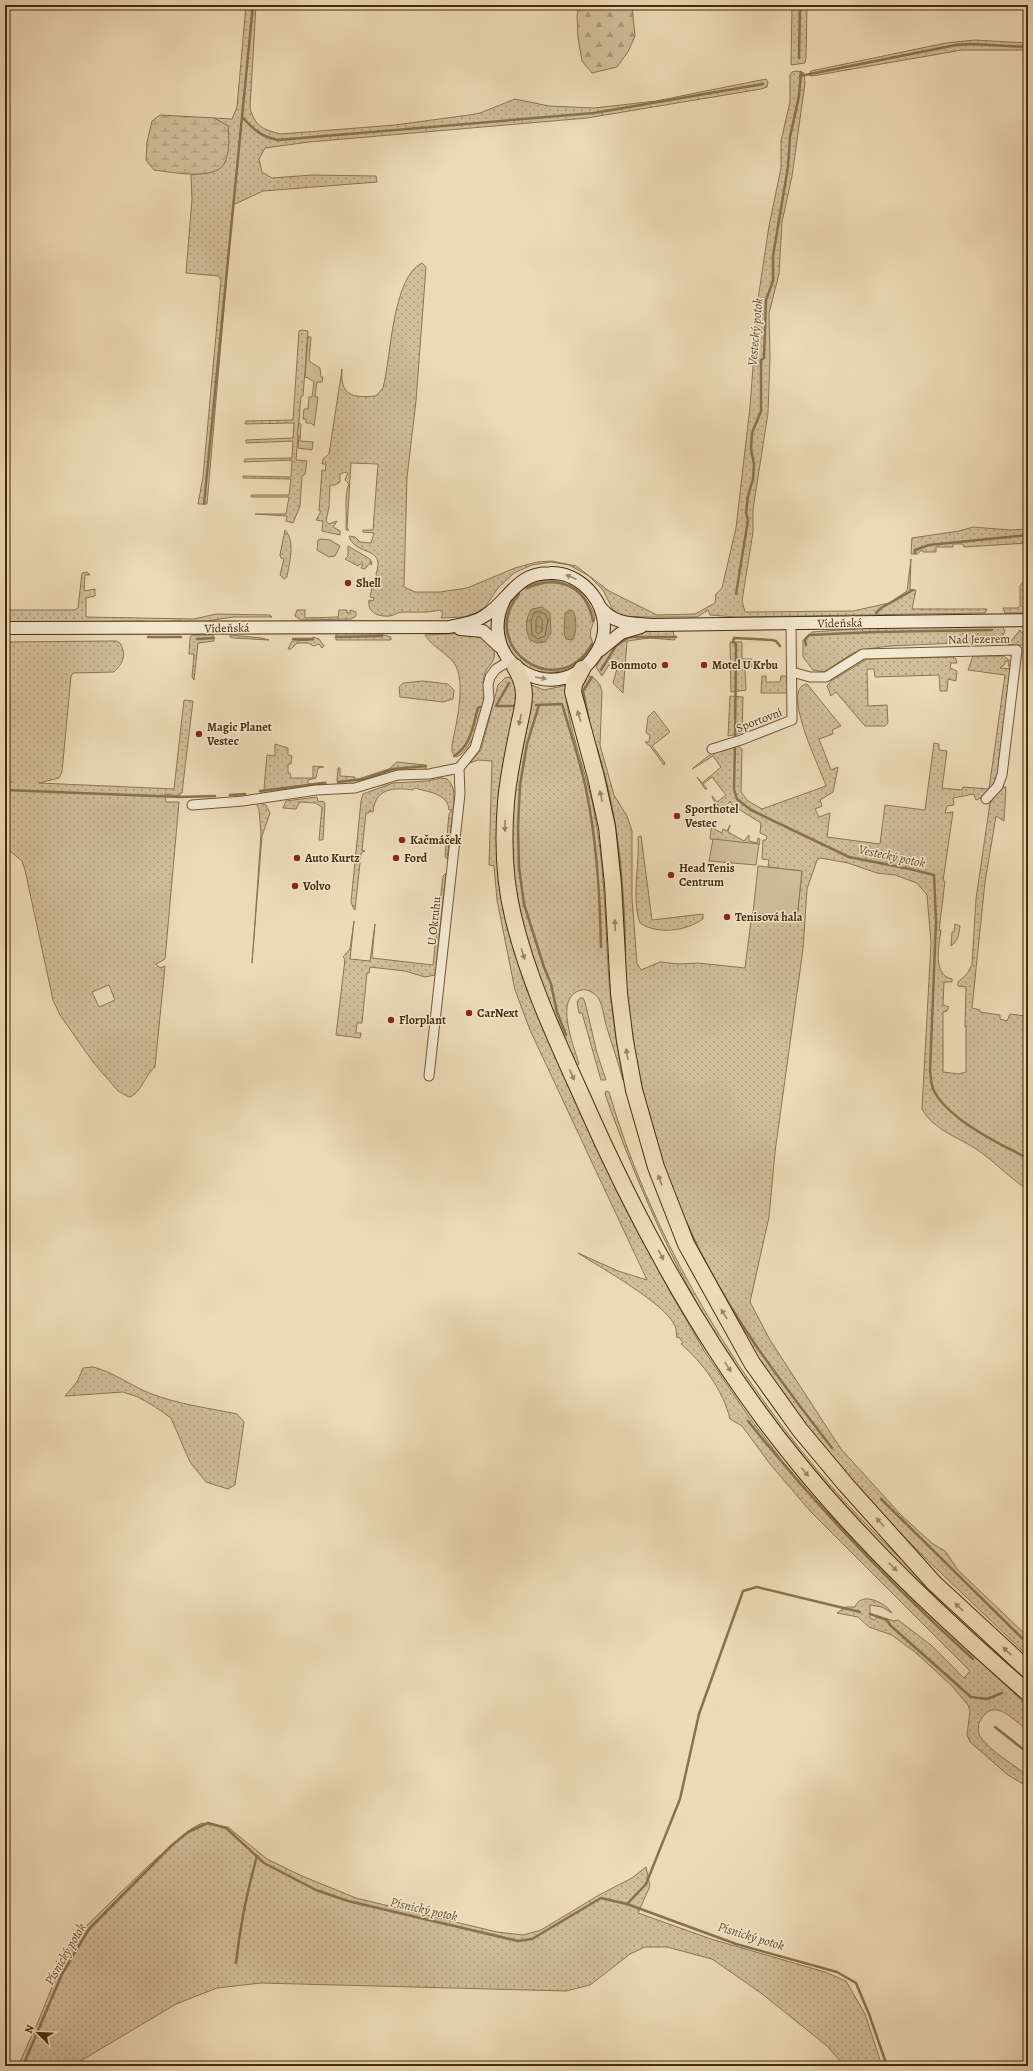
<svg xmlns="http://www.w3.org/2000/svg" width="1033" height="2071" font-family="Alegreya,serif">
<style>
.grass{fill:url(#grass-dots);stroke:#8b7552;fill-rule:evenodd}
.forest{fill:url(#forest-firs);stroke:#8b7552}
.wetland{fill:url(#wetland-marsh);stroke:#8b7552}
.garden{fill:#d0bd9a;stroke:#8b7552}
.water{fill:url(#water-ripples);stroke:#88714e}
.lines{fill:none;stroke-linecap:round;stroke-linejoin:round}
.shore{stroke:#7d6643;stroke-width:1}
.stream{stroke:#88714e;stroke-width:2.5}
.street-casing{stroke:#705835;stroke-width:11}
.secondary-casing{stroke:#462d0a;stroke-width:14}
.highway-casing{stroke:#462d0a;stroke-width:18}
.street{stroke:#f3e7d0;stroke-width:9}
.secondary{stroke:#f3e7d0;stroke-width:12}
.highway{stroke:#ecdab7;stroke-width:16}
.oneway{fill:#9c8a6d}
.oneway2{fill:#998460}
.poi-dot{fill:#8f2418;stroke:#f3e7d0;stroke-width:1.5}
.labels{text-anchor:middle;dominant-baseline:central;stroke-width:3;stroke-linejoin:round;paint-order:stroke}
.poi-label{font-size:12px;font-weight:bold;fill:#462d0a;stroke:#f3e7d0;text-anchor:start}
.street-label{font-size:12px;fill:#462d0a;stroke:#f3e7d0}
.water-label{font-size:13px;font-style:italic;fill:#624a26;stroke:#f3e7d0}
</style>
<defs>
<pattern id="grass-dots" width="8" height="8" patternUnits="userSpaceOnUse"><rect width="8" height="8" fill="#d0bd9a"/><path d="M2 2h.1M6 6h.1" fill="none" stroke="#ab9a7c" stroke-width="1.8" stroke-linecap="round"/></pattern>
<pattern id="forest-firs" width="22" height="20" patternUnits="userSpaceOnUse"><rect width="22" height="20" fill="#d0bd9a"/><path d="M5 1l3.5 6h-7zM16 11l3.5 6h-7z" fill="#ab9a7c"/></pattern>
<pattern id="wetland-marsh" width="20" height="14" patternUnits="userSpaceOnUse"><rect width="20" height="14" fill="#d0bd9a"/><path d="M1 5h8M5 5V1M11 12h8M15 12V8" fill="none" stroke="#ab9a7c"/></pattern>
<pattern id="water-ripples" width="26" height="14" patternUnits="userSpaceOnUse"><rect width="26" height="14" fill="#b49f7c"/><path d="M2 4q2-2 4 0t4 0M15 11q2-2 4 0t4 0" fill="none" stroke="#948264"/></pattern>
</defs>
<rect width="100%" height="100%" fill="#ecdab7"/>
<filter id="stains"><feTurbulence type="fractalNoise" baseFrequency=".005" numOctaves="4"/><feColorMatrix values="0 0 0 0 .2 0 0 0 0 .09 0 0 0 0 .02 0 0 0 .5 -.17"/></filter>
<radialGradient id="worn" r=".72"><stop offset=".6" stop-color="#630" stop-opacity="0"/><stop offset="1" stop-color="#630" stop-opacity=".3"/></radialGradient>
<!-- grass -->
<g class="grass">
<path d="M246,5H256L250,108C255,126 263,130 281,134L395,125L469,115L480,113L515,99L549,106L594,108L656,101L766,79L768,82L767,87L761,89L587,118L309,142L265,148L259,159L262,172L272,178L312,175L376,176L377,182L263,191L233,205L207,504H198L203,477L221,280L219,276L186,273L192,199L191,175L213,172L227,153L228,126L214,118L232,119L237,107Z"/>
<path d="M792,5H807L806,58L805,63L791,65Z"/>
<path d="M974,40L1028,43V50H962L812,76L809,75L811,71L946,43Z"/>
<path d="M797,71L804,73L805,83L792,176L782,222L779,274L769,313L770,357L768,413L753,509V532L742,601L745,612H752L853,611L889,603L907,591L911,559L910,590H916L912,609H987L985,613L735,617L710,615L708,610L697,617H625L613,610L603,590L589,576L569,565L551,562L532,565L514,573L498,588L485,607L476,613L463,617L441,618L443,613L440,610C428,613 415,612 402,612C398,612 395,615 390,616C379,617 367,613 369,600L373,601L374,598L370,597L372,588L379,579L376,574C385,548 362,555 352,542C350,540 350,538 349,536L355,537L360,542L371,543L374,533L363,532V530H373L378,464L351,463L347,528L349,530H346C347,518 344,493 349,484L345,480L348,473L346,472L340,474V482L335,485H330L329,507L326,521L329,524L337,521L333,527L340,531V535L322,531L323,521L316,520L321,511H319L322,470L325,471L326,464H322L323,459L329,454L342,369C340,396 352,398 376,396L383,388C391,359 392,277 422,263L426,267L416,401L407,477L404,587L415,592H440L467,588L515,568L537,562L552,561L576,566L609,591L657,615L695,614L715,603L716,594L722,588L736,528L750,407L758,299L769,226L781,168V141L790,102V75L792,72Z"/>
<path d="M302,330L308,331L303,396H301C299,418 298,437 296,460L307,461L305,474L302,476L300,506L293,523L286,521L287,516L255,514H286L289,497H251V495H289L291,479L243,478V476L291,477L292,460L244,462L245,459L292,458L293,441L246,443V440L293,438L294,423L245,424L246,421L293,420L299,331Z"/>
<path d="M973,527L1010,530L1028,529V543L964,547L963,544H953V547H936V552H923L922,550L917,554H911L912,538L959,531Z"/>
<path d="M285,530C296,541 289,564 287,577L284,579L280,575L284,559L281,558L280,555Z"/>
<path d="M348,546L370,559L372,563L371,565V562L365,569L361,568L363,564H360L358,566L345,559L348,556Z"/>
<path d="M87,572L90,575H85L84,591L95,589V596L86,598V617L194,619L216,614L270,615L272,617H233L195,623L190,621L189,623L181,621L158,622L139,621L5,623V610H74L78,608L82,573Z"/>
<path d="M1028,574L1025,603L1028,604V613H1005L1003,608H1018L1020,606V586Z"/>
<path d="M548,580C573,582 587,594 595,617C593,629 587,629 593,644C585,659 573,670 555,672C494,678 484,588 548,580Z"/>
<path d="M297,610H305V618L338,617L339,610H347V613H350V610L356,612V616L351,619L301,620L295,616Z"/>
<path d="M1001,624L1005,631L1000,641L890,646L866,649L853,653L824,672L813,670L803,657V640L812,632L909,625Z"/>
<path d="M1024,625H1028V645H1008L1020,630L1022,633L1026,632L1027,627H1022Z"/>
<path d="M673,631L675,640L650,638L627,641L623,693L613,683L618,665H609L602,676L596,667C616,632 636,631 673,631Z"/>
<path d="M336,633L380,634L391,637V640H336Z"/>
<path d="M471,633C480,635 491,641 494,651C497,662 486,666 484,676C482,683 485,690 484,697C483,713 472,752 456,757L452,752V745C456,724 467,681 454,663C446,652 432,647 425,635Z"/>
<path d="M192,635H213L214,641L198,643L194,680L192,677L194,654H189L190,638Z"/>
<path d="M230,635L262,638L269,640L234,638L230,637Z"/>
<path d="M313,637L319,639L324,646L322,648L319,644L314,646L308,643H297L291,649H288L292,641L313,640Z"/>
<path d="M116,641L120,643C127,655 123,663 114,672L73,673L71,676L62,772L59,778L39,783L174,789L184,700L193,701L182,793H180V796L165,794L166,802H179L165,959L156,964L160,968L165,966L155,1067C145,1075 140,1095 129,1097L118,1091L93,1062L60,1015L53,1000L25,870L22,861L5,847V782H12L5,780V642ZM109,985L115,1000L99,1007L92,992Z"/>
<path d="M730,642H742V659H752V667L745,668L746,690L731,692Z"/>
<path d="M973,656H1004L1012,663V668L1009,667L1008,661H1005V664L1000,668L1012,669L999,767C996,781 991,795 976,800L974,794L953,798L954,805L947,806L945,813L953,812L943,881H945L939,930H941C939,945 932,975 952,979V982H944L943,1005L949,1007L947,1011L943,1012V1072L959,1074L966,1072V1025L965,1027L966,987L958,986V982L967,974L972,965L976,899L990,803L1002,787H1006L1004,821L996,816L985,882L972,1008L980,1010V1012L1000,1015V1019L1007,1021L1010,1014L1025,1016L1023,1032L1028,1033V1190C1011,1179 998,1165 982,1153C962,1138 935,1132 922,1109L931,943L927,895L917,883L895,875L877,873L848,863L821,858L817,860L807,889L803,949L775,1152L769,1217L750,1302L770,1340L841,1449L901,1515L933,1544L945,1551L958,1570L1028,1637V1656L920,1553L842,1472L773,1384L697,1259L643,1117L619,948L580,710V683L588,675L595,679L600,685L602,692L600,745L614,795L627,816L632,831V898L637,963L641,970L660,962L679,964L698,963L745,968L752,913L797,918L802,871L768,867L769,860L762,859L763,840H766L767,836L760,833L761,823L732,805L730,801L724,810C719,806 713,802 712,796L717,802L726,795L712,777L703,784L707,789H705L697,777L702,783L721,767L713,756L692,769L716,750L738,746L742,749L741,792L748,801L762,809L826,786C822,772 779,687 807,684L841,726L832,730L833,734L819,739L831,770L838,767L833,792L820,800L822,806L815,809L819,817L830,813L827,837L880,844L885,805L925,810L934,743L939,744V750L947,751L942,788L962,790L963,787L989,789L1005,675L968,670Z"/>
<path d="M952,657L956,659L957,663H951L950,668L957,671L956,681L948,679L947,691H940L939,675L875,677L874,669H867L868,706L887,705L888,723L885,726H865L836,692L831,696L827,686L831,681L867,659Z"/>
<path d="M762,676H766V682H780L781,676H785L788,678V693H761Z"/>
<path d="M506,677L512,678L518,683L503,892L631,1215L669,1290L705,1352L749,1417L784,1463L811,1495L872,1559L921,1607L1028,1706V1730C1013,1721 994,1695 980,1721C977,1727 978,1734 982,1739C993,1753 1013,1764 1028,1776V1787L1008,1775L970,1742L967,1735L970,1711L968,1705L952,1686L916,1653L892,1635L869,1627L858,1617L837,1613L846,1607H855C861,1591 885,1602 892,1613L882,1607L870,1605V1618L874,1620L878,1616L894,1621L898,1620L931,1645L964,1678L970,1671L811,1512L770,1464L742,1426L730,1419C723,1390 703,1363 681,1344L683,1343L679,1337L677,1338C676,1334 677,1330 675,1326C665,1303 601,1268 578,1253L618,1271L647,1280L530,1030L515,990L497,900L494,866L489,865L492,761L478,760L470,763L481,750L498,685Z"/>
<path d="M423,681L448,684L454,690L453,699L443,702L400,697L399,687L403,683Z"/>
<path d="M529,684L544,690L567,685C561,706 588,779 593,806C605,863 605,922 609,981C612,1014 617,1047 623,1080C618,1062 612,1044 606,1025C604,1018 603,1006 599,999C596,994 587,988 581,990C553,997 574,1046 579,1064L574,1066L534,971L512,886L509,818L532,703Z"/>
<path d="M730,696L743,697L742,733L728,736Z"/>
<path d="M654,711L670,732L652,746L665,763L664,765L650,746L645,742H649L650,735L646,733L648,717Z"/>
<path d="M275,744L288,748V755L292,756L291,764H288V773H290L291,778H313V766L324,767L318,768L316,778L308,780V784L326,782V785L261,794V792L265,790L264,788L267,755L275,756Z"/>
<path d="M397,762L425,765L426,770L394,772L359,783L339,785L337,781L338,768H340V776L355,777V780L389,769Z"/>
<path d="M442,778L447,779C456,786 454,799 453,810H449C448,793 427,792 415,788L413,790C394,787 375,788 373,812L369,811V813H366L362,850L365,851L361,853L355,910L354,909L351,902L361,801L363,794L393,783L427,781Z"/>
<path d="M317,797L318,802L322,801L325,803L323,840H319L322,807L315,803L300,802L296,809L283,808L286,801Z"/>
<path d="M259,803L266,805L270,813L262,836L252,963L261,834L259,809L257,806Z"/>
<path d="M451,811L453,812L447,859L445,857L449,814Z"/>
<path d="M715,825L714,829L722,833L723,829L727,831L730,825L728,832L744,841L749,835V841L757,843L758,838L760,839L759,845L710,839L711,829Z"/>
<path d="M641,836L652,920L703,914V919C686,931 658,935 640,923C631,897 640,865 638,837Z"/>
<path d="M446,873L435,975L425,977L405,971L370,967L369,973H367L362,1023H357L356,1033H361L360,1038L336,1035L345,959L343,957L350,949L354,921L350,959L370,961L375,924L372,958L433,965L443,876Z"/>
<path d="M580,998H583L585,1002L597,1053L606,1080H601L582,1013H579L577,1002Z"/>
<path d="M606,1091L609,1092C649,1230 726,1361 818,1471C856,1516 899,1558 943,1599L939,1602C878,1543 818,1482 767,1413C695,1315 645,1207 605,1094Z"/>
<path d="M93,1367C113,1372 130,1385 149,1393C177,1404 208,1408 237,1414L244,1422L235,1485L228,1489L206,1482L190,1462L171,1418L154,1406L138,1397L123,1392L65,1396L77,1382L83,1368Z"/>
<path d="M202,1823L228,1827L267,1859L302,1876L356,1898L497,1932L523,1935L541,1930L599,1895L632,1878L646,1867L650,1886L638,1913L711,1939L825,1972L846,1981L865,2014L882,2066H845L827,2046L761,1993L712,1959L667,1947H645L630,1954L590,1985L566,1991L261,1983L217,1988L176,2004L72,2066H18L38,2022L66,1952L75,1937L148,1866L191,1829Z"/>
</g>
<!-- forest -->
<path class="forest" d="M579,5H632L635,36L628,52L617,67L592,73L582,61L578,38L577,16Z"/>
<!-- wetland -->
<path class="wetland" d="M160,115L214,118L228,126C229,138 230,153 224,164C214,181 171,172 154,170L146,160L147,142L152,121Z"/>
<!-- garden -->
<g class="garden">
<path d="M308,337H311L309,361L320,368L321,377H323L322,382H317L315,397H318L314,426L311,423H306V419H303L304,409H308L309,397H312L314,382L308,378L305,377Z"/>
<path d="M299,423L301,424L300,441L313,442L312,450L298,448L299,436L297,435Z"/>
<path d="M321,539L330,540L340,546L335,556L329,557L317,550L318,540Z"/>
<path d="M713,839L759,844L756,865L709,861Z"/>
<path d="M758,866L802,871L797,918L753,913Z"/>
<path d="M955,924L960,926C959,934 958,941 951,946L952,932H954Z"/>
</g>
<!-- water -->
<g class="water">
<path d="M542,607L550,613L551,633L545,642L537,643L530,640C525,631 525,617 532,609Z"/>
<path d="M569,610L573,611C577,617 577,634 572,640L566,639L564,633L565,613Z"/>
</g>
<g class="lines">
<!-- shore -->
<g class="shore">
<path d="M539,611L545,614L548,620L545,636L538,639L532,635L531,621L534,613Z"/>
<path d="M539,616L542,620V631L538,634L536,632V620Z"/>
</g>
<!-- stream -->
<g class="stream">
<path d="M799,58L800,5"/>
<path d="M800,76L956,45L971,44L1028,47"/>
<path d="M243,118C254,130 262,137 278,140L594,113L763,84"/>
<path d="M204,504L253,5"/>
<path d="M915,553V550L929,545L1028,535"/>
<path d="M527,588C559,574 586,586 593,621"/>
<path d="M519,594C476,647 558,704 592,644"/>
<path d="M736,594L748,520L746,513L748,496L753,479L754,464L751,449L752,433L761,411V360L764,358L766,300L773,281V256L788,167L790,137L799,96L801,72"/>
<path d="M876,613L881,608L913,590"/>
<path d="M148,637H181"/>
<path d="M336,637L382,636"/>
<path d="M197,639L214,638"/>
<path d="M293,639H313"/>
<path d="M806,645L805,640L809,635L874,632L992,630"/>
<path d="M601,670L616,646L629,637H676"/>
<path d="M509,683L496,706H514"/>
<path d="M536,705L562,704C570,732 580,760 586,789C597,841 600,894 601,947"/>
<path d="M539,705L527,744L520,785L518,827L519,867L524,904L544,967L551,984L557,1012L566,1035"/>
<path d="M589,721L583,691L592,677"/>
<path d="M735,740L736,644L733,642L734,638L772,640L776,641L780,646"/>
<path d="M595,744C618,814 623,877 625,951"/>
<path d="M735,745L734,789L737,799L751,810L849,857L910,869L934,875L936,921L930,1071C931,1076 931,1084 933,1089C946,1118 1000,1145 1028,1158"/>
<path d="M454,756C471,746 473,725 478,708L480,707"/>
<path d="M338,782L364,779L393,769L426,766"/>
<path d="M5,790L180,797L215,796"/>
<path d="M260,791L325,783"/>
<path d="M230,795L245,794"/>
<path d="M686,1222C722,1305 777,1377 832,1448"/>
<path d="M748,1421C817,1507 892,1586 973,1659"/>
<path d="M881,1499L1028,1644"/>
<path d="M870,1614L887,1620L890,1625L971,1697L987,1699L1002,1693"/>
<path d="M995,1727L1028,1753"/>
<path d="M627,1904L646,1884L680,1799L699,1714L743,1591L757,1587L860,1612"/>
<path d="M236,1963C240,1927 247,1891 257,1856"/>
<path d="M23,2066L62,1974L89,1929L171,1846L188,1832L208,1823L226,1828L264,1863L316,1890L348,1901L518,1941L532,1939L601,1898L627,1904L736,1944L837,1972L856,1983L869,2014L887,2066"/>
</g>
<defs>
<g id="street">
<path d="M792,672L810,677H826L863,654L1017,650L1002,775L998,786L986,799"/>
<path d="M712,749L741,740L792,720L791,624"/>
<path d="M192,805L243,801L316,790L355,788L398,775L429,774L459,768L475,748L489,699L488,685L490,677L496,669L509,661"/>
<path d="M429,1076L460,794L459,768"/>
</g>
<g id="secondary">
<path d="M601,608C614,625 633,623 652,625L1028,620"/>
<path d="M5,628L449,627C462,624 475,623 486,615C510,599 516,573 550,573C569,572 587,584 597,601C605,616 607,634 598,650C563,713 471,666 505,598"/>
<path d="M460,629L483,631L499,646"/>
<path d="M600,650L621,633L641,627"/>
</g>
<g id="highway">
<path d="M515,667C520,675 524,684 524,695C524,707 520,719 518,730C513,754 508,778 506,802C503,839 504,879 513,916C528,980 557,1041 584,1101C639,1226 711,1357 798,1463C866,1547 947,1622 1028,1693"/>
<path d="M582,669L574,684L573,692L596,777L607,827L613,884L619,993L625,1041L634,1090L656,1167L686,1244L752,1363L800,1430L846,1485L934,1583L1028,1670"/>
</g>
</defs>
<!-- street casing -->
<use href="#street" class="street-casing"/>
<!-- secondary casing -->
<use href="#secondary" class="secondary-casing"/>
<!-- highway casing -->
<use href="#highway" class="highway-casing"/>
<!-- street -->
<use href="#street" class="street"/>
<!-- secondary -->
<use href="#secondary" class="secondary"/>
<!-- highway -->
<use href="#highway" class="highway"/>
</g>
<!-- one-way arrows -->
<defs><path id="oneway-solid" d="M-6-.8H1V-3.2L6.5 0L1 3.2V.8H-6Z"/></defs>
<g class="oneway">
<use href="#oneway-solid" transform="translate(571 577) rotate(-157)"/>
<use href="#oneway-solid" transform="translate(541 678) rotate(9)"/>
</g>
<g class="oneway2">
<use href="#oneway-solid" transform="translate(579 716) rotate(-107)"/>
<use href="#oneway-solid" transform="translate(520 720) rotate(102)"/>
<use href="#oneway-solid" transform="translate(601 796) rotate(-103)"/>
<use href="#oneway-solid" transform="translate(505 826) rotate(91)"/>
<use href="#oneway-solid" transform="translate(615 925) rotate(-93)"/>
<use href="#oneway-solid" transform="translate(523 954) rotate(73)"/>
<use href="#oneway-solid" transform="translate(627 1054) rotate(-100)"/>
<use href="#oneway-solid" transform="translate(572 1075) rotate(66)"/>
<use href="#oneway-solid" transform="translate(660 1180) rotate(-110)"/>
<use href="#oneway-solid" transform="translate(661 1255) rotate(61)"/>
<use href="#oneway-solid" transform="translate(724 1314) rotate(-121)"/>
<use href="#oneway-solid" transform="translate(728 1367) rotate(57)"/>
<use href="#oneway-solid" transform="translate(805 1472) rotate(50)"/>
<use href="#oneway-solid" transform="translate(880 1522) rotate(-133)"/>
<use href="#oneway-solid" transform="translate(893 1567) rotate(45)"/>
<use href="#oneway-solid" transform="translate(959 1607) rotate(-137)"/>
<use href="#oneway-solid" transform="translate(1007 1651) rotate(-137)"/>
</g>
<!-- markers -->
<g class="poi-dot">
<circle cx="348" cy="583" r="4"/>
<circle cx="665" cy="665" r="4"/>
<circle cx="704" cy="665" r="4"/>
<circle cx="199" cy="734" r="4"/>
<circle cx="677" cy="816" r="4"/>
<circle cx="402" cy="840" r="4"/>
<circle cx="297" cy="858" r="4"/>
<circle cx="396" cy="858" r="4"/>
<circle cx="671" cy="875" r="4"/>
<circle cx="295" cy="886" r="4"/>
<circle cx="727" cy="917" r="4"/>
<circle cx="469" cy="1013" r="4"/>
<circle cx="391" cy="1020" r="4"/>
</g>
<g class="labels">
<!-- poi labels -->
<g class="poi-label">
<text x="356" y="583">Shell</text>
<text x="657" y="665" text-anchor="end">Bonmoto</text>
<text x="712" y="665">Motel U Krbu</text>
<text x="207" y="727">Magic Planet<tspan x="207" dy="14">Vestec</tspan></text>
<text x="685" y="809">Sporthotel<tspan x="685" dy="14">Vestec</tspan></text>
<text x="410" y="840">Kačmáček</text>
<text x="305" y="858">Auto Kurtz</text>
<text x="404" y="858">Ford</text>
<text x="679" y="868">Head Tenis<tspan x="679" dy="14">Centrum</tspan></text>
<text x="303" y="886">Volvo</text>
<text x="735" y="917">Tenisová hala</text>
<text x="477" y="1013">CarNext</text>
<text x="399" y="1020">Florplant</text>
</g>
<!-- street labels -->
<g class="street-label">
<text transform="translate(840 623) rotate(-1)">Vídeňská</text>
<text transform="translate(227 628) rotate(-1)">Vídeňská</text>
<text transform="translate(979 639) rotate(-1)">Nad Jezerem</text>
<text transform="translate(759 720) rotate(-21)">Sportovní</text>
<text transform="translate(434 921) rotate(-84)">U Okruhu</text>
</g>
<!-- water labels -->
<g class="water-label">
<text transform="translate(755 332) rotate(-85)">Vestecký potok</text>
<text transform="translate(892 856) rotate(12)">Vestecký potok</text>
<text transform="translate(424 1909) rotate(13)">Písnický potok</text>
<text transform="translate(751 1936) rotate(17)">Písnický potok</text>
<text transform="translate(65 1954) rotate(-60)">Písnický potok</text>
</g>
</g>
<!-- margin -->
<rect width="1033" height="2071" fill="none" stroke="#ecdab7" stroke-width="20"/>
<rect x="6" y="6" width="1021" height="2059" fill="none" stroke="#462d0a" stroke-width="2"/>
<rect x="10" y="10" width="1013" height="2051" fill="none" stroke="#462d0a"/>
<!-- north arrow -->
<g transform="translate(38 2033) rotate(294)" stroke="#f3e7d0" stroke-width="3" paint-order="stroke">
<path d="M0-3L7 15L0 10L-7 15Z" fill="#462d0a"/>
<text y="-6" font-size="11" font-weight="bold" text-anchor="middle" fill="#462d0a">N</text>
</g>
<rect width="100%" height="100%" filter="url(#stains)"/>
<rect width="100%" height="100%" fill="url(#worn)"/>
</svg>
